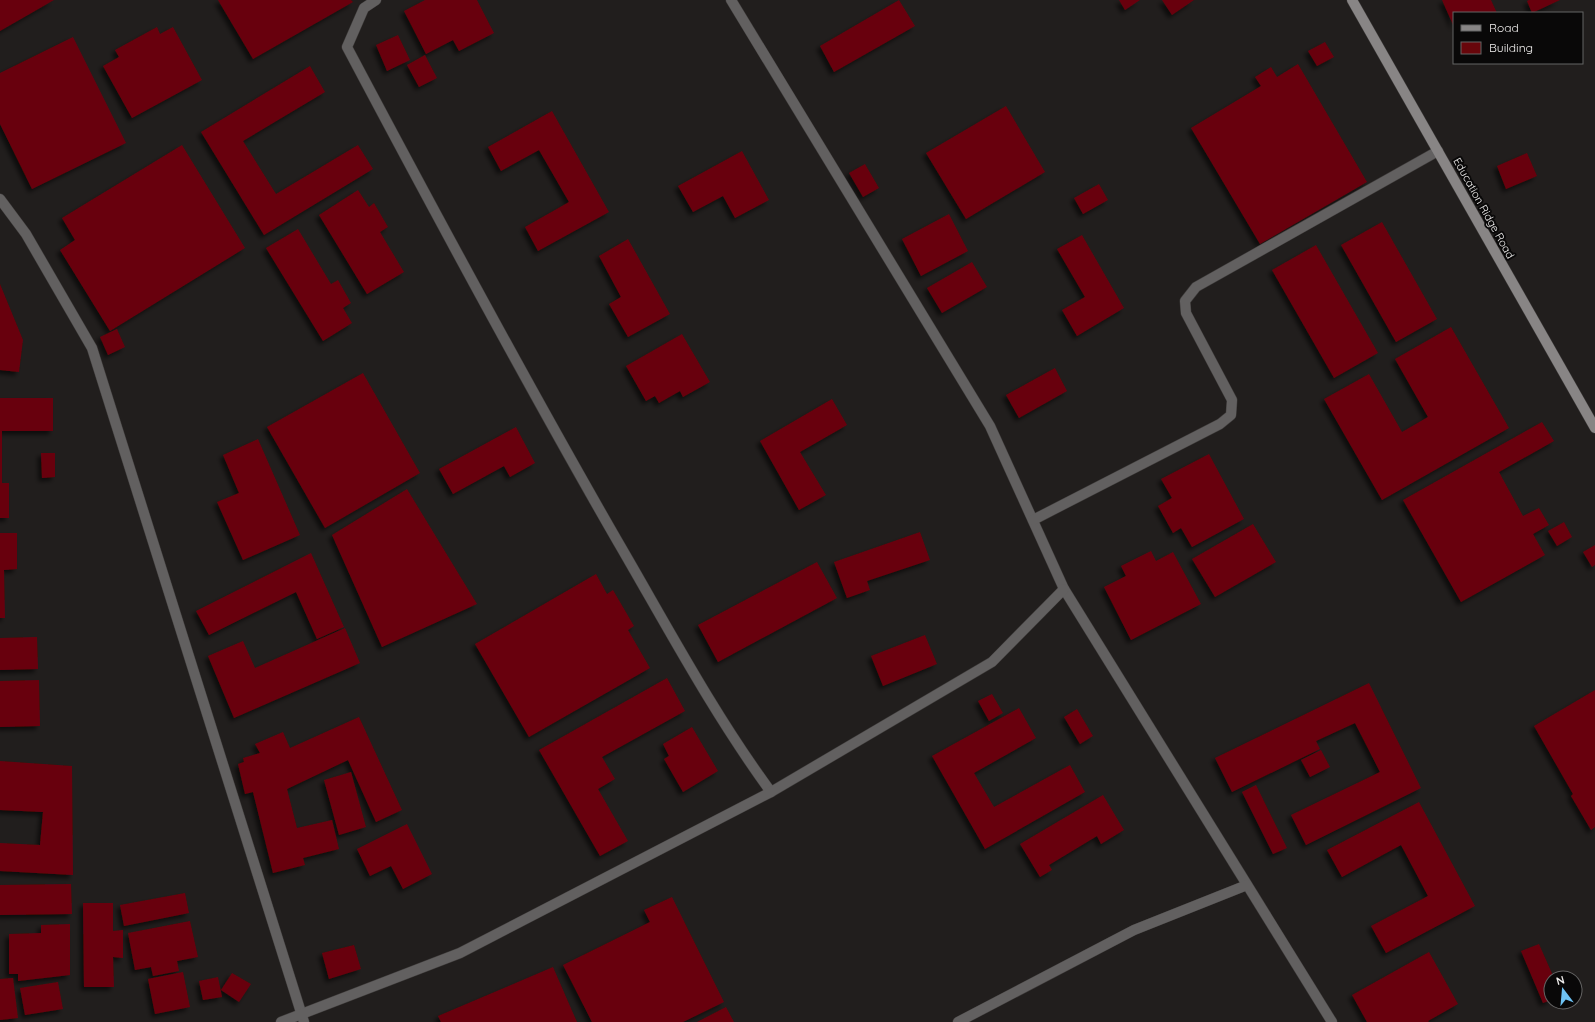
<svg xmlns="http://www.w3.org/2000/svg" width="1595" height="1022" font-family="Quicksand,sans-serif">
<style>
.building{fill:#68060b;filter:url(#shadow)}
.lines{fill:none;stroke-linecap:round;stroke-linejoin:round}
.minor-casing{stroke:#3e3b3a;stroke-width:11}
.secondary-casing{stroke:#3e3b3a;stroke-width:11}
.minor{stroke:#626060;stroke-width:10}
.secondary{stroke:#888585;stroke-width:10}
.labels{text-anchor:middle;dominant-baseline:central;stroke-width:4;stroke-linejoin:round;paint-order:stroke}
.street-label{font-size:11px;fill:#f0eeed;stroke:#090808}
</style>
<defs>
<filter id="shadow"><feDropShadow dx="-3.5" dy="3.5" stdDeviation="2" flood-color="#0009"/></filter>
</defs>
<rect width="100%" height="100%" fill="#211e1d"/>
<!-- building -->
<g class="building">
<path d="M0,0H54L0,31Z"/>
<path d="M218,0H351L353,2L253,59Z"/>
<path d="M425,0H477L494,33L459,51L453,40L426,54L404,11Z"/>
<path d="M899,0L915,26L834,72L820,46Z"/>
<path d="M1119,0H1140L1125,10Z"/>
<path d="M1162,0H1194L1172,15Z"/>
<path d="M1442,0H1491L1497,13H1454V27Z"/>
<path d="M1529,0H1560L1532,13L1527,1Z"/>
<path d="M157,27L160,34L173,27L202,80L132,118L103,66L119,57L115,50Z"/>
<path d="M398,35L410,60L387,71L376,45Z"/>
<path d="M73,37L126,143L32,189L0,124V73Z"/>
<path d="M1325,42L1334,57L1317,66L1308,51Z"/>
<path d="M425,55L437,78L419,87L407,65Z"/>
<path d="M1298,64L1367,182L1260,244L1191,128L1261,86L1255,77L1271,67L1277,77Z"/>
<path d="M310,66L325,92L243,141L276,194L358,145L373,169L264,235L201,132Z"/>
<path d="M1006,106L1045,172L966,219L926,153Z"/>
<path d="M552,111L609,212L538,251L525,227L569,202L539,150L501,171L488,147Z"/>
<path d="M182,145L245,248L110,331L60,250L75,240L62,218Z"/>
<path d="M742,151L769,200L735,218L723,196L693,212L678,186Z"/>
<path d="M1527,153L1537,176L1506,189L1497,166Z"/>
<path d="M865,164L879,188L863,197L849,173Z"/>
<path d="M1099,184L1108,200L1083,214L1074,198Z"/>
<path d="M358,190L369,207L374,203L388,227L380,232L404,272L367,294L319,215Z"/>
<path d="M949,214L968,251L921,276L902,239Z"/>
<path d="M1382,222L1437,319L1396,342L1341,245Z"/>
<path d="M298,229L331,284L338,280L351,303L343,308L352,323L323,341L266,248Z"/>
<path d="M1082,235L1124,308L1077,336L1062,310L1085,297L1057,249Z"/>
<path d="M628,239L670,314L628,337L609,304L621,297L599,256Z"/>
<path d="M1316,245L1378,353L1334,378L1272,270Z"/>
<path d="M972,262L987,287L942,313L927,288Z"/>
<path d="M0,284L23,340L19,372L0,370Z"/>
<path d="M1451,327L1509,428L1382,500L1324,399L1369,374L1402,432L1428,417L1395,359Z"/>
<path d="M117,329L125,347L108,355L100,337Z"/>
<path d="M682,334L710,382L683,397L680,391L659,403L655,396L646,401L626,366Z"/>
<path d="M1055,368L1067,391L1019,418L1006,395Z"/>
<path d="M363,373L420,473L325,528L267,427Z"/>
<path d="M0,398H53V431H2V483H9V518H0Z"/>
<path d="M832,399L847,425L800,452L826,495L799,510L760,441Z"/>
<path d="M1542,422L1554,441L1499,472L1523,516L1539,508L1549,525L1533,534L1545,555L1461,602L1403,500Z"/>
<path d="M516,427L535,463L510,477L504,466L453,494L439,469Z"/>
<path d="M258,439L300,535L243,560L217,502L239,493L223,455Z"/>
<path d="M41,453H55V477L42,478Z"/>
<path d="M1209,454L1244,519L1192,547L1181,528L1173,533L1158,506L1172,498L1161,479Z"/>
<path d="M407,489L477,604L382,647L332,535Z"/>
<path d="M1564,522L1572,537L1557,546L1548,531Z"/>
<path d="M1253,524L1276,562L1215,597L1192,559Z"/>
<path d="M920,532L930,560L867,581L870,590L847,598L834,562Z"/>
<path d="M0,533H17V569L4,570L5,618H0Z"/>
<path d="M1595,545V565L1592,567L1583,552Z"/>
<path d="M1151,551L1156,561L1173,552L1201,604L1131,640L1104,587L1126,576L1121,566Z"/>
<path d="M311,553L344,627L317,639L296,592L209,635L196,611Z"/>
<path d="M817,562L837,598L718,662L698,625Z"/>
<path d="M596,574L607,594L613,590L634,626L628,630L650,668L529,737L475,644Z"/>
<path d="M345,628L360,663L234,718L208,656L243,641L255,668Z"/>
<path d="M925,635L937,664L883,686L871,656Z"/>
<path d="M37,637L38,669L0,670V638Z"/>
<path d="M667,678L685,711L602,757L615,779L598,789L628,841L600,856L539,750Z"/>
<path d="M39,680L40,726L0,727V681Z"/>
<path d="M1369,683L1421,788L1306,845L1291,815L1380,772L1355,723L1316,741L1320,749L1232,792L1215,758Z"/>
<path d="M1595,690V827L1591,830L1571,796L1573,794L1534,726Z"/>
<path d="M992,694L1003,713L989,721L978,701Z"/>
<path d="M1019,708L1036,738L974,773L994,807L1070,765L1085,792L985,849L932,756Z"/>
<path d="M1077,709L1093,736L1080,744L1064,717Z"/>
<path d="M359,717L402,810L376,822L348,760L287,789L297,828L332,820L339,849L303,858L305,865L273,873L253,792L245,794L238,764L244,762L243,758L260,753L255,744L283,732L290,748Z"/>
<path d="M692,727L718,771L683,792L664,759L669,756L663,744Z"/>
<path d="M1321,750L1330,767L1310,777L1301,760Z"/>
<path d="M0,761L72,766L73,875L0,871V843L40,845L43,812L0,810Z"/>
<path d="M351,772L366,827L339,835L324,780Z"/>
<path d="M1256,785L1287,848L1273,854L1242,792Z"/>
<path d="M1103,795L1124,830L1101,844L1097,836L1049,865L1052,870L1040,877L1020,844Z"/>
<path d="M1419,802L1475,906L1386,953L1371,926L1428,896L1401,845L1342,877L1327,850Z"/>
<path d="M407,824L432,874L403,889L391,866L370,876L357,849Z"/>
<path d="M71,884L72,914L0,915V885Z"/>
<path d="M185,893L189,913L124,926L120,905Z"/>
<path d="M672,897L724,1002L683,1022H592L563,965L650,922L644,910Z"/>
<path d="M83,903H113V931L123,930V958L113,957L114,987H84Z"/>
<path d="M190,921L198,957L177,961L179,971L153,976L151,967L135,970L128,933Z"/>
<path d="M70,924V975L18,981V974H9V934L41,933V925Z"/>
<path d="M1539,944L1554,978H1551V1000L1543,1003L1521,951Z"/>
<path d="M354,945L361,969L329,979L322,953Z"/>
<path d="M1429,952L1458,1004L1428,1021L1429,1022H1367L1352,995Z"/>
<path d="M553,967L577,1022H441L438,1016Z"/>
<path d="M183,972L190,1007L155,1014L148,979Z"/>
<path d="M232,973L251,984L239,1002L221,990Z"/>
<path d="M218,977L222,997L203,1000L199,981Z"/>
<path d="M13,978L18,1018L0,1020V979Z"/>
<path d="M58,982L63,1009L25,1015L20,988Z"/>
<path d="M726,1007L734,1022H697Z"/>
</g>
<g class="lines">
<defs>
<g id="minor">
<path d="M376,0L364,8L347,47C435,213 524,379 618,542C667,626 713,713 771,792"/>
<path d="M731,0L990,426L1064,589L1332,1022"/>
<path d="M0,199L26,234L92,348L304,1022"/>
<path d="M1033,520L1220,424L1231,415L1232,400L1186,313L1185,301L1196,287L1438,151"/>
<path d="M281,1022L460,953L771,792L992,662L1064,589"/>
<path d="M958,1022L1134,930L1247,885"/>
</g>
<path id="secondary" d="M1352,0L1595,428"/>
</defs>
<!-- minor casing -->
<use href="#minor" class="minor-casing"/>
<!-- secondary casing -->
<use href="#secondary" class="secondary-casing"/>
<!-- minor -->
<use href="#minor" class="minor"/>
<!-- secondary -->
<use href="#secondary" class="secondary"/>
</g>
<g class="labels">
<!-- street labels -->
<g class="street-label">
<text transform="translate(1484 208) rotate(61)">Education Ridge Road</text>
</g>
</g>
<!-- legend -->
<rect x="1453" y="12" width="130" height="52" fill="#090808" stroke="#656464"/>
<rect x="1461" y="25" width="20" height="6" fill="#888585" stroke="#656464"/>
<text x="1489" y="32" font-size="12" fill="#f0eeed">Road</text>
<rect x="1461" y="42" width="20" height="12" fill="#68060b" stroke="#656464"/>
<text x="1489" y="52" font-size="12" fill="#f0eeed">Building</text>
<!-- north arrow -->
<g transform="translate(1563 990) rotate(344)"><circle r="19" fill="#090808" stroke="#656464"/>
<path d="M0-3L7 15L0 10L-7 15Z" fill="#6ec2f3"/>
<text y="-6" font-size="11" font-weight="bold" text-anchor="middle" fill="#f0eeed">N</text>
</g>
</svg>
